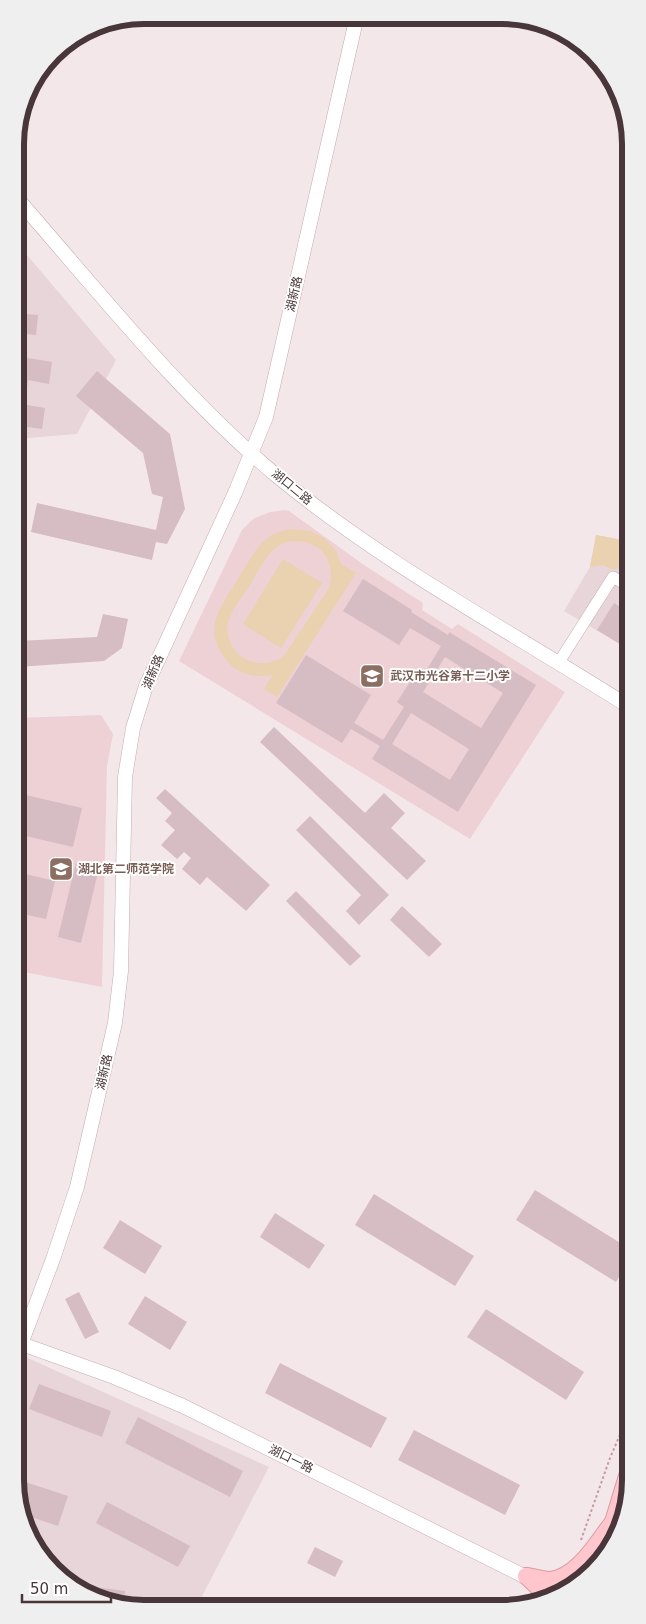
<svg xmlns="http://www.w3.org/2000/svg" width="646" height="1624" font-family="'DejaVu Sans','Noto Sans SC',sans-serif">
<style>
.residential{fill:#e8d5d9}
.education{fill:#eed1d5}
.green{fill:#ead1af;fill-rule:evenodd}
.building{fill:#d6bcc3;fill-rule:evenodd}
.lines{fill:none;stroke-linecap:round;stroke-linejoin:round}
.minor-casing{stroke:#c3acb1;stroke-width:12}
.tertiary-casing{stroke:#c3acb1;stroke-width:15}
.secondary-casing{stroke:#dc9aa2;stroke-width:18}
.path{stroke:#c39aa3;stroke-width:2;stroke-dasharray:2.5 2.5;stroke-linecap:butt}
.minor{stroke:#fff;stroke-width:11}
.tertiary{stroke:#fff;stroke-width:14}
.secondary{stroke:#ffc7cd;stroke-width:16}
.labels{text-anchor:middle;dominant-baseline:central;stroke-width:4;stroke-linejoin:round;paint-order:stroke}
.street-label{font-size:12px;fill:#48363a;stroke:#fff}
.education-label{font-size:12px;font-weight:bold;fill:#785e54;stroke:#fff;text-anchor:start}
.rim{fill:none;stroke:#48363a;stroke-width:6}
</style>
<rect width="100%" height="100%" fill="#f4e7ea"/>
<!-- residential -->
<g class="residential">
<path d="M16,242L116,360L77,434L16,439Z"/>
<path d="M596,535L628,541V649L564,611L590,567Z"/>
<path d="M19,1354L269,1467L197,1606L119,1607L59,1577L19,1514Z"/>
</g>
<!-- education -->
<g class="education">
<path d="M285,510L289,511L364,565L423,603L422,610L452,629L458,624L565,692L470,839L179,661L242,530L253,519L270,512Z"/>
<path d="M101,715L113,734L107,766L102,987L18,971L17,718Z"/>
</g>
<!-- green -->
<g class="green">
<path d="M291,529L310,531L324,538L336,551L341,564L356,573L277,697L264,689L273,675C259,678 240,675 230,664C203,635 215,615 233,587C241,574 249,560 258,547C267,537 277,531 291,529ZM291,541C320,540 337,559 329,588L283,657C272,664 259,665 247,660C231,653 223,633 230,617C234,607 242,597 248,588C255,576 262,563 271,552L279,545Z"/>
<path d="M596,535L628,541V561L624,562L616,569H611L604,565L590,567Z"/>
<path d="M283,559L322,583L281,648L243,624Z"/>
</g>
<!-- building -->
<g class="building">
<path d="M16,313L38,315L36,335L16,333Z"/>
<path d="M28,358L52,362L49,384L28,380L27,387L16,386V360Z"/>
<path d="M97,371L170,434L185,509L167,544L156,542L152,560L31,532L37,503L156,530L163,497L152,494L143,453L76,396Z"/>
<path d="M21,404L45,408L42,429L21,426L20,433L16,432V405Z"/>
<path d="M363,579L412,610L411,612L448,635L449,632L536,685L458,812L372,759L380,746L351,729L342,743L276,703L306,655L371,695L354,723L383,740L404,707L397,702L413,677L420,681L441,646L410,628L399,645L343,611ZM445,657L503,693L481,728L423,692ZM411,713L469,749L450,780L392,744Z"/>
<path d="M614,603L628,612V649L597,630Z"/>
<path d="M103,614L128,619L122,648L104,661L17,667V641L97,637Z"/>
<path d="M274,727L365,813L384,793L405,813L391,828L426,861L407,880L260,742Z"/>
<path d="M165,789L270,885L246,911L207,877L200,885L182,869L191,858L184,852L177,859L161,845L175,830L165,821L172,813L156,798Z"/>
<path d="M17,793L82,808L73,847L17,834Z"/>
<path d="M310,816L389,895L359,925L346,911L361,895L296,830Z"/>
<path d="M76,863L99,868L81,943L58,937Z"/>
<path d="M17,872L55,881L46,919L18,913Z"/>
<path d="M296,891L361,956L350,966L286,901Z"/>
<path d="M402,906L442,944L429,957L390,920Z"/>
<path d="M535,1190L630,1249V1259L616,1282L516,1220Z"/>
<path d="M374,1194L474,1256L455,1286L355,1225Z"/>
<path d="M275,1213L325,1245L309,1269L260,1237Z"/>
<path d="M120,1220L162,1246L145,1274L103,1248Z"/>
<path d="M79,1292L99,1332L85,1339L65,1299Z"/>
<path d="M145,1296L187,1322L170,1350L128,1324Z"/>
<path d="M486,1309L584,1372L566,1400L467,1337Z"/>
<path d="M280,1363L387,1418L371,1448L265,1393Z"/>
<path d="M39,1384L111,1411L102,1437L29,1409Z"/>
<path d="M138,1417L243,1471L230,1497L125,1443Z"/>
<path d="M414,1430L520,1485L505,1515L398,1460Z"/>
<path d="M19,1480L68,1496L58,1526L19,1513Z"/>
<path d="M107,1502L190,1546L178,1567L96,1523Z"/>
<path d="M315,1547L343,1561L335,1577L307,1563Z"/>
<path d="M74,1584L125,1591L123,1607H119Z"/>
</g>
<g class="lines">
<defs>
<path id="minor" d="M559,662L613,577L628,586"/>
<g id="tertiary">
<path d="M15,196C99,292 179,394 277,476C385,565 510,631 628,706"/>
<path d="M19,1343L114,1377L183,1406L556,1592"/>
<path d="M21,1344L53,1259L77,1187L115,1023L121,971L125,777L133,728L146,686L235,493L266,417L357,16"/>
</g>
<g id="secondary">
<path d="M596,1567L613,1522L631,1463"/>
<path d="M526,1576C534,1577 543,1580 550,1580C578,1577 597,1542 613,1522"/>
<path d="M526,1576L543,1592L547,1598"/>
</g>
</defs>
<!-- minor casing -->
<use href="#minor" class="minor-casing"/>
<!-- tertiary casing -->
<use href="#tertiary" class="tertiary-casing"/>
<!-- secondary casing -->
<use href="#secondary" class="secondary-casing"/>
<!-- path -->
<path class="path" d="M581,1540L610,1458L631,1409"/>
<!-- minor -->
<use href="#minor" class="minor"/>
<!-- tertiary -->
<use href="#tertiary" class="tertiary"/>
<!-- secondary -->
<use href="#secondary" class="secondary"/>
</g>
<!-- icons -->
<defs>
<symbol id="school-square" viewBox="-11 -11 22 22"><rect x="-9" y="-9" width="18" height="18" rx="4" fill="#8d6e63" stroke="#fff"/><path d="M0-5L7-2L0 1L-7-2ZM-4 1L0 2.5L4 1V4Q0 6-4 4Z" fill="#fff"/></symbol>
<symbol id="university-square" viewBox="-11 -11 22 22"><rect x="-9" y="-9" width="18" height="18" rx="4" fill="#8d6e63" stroke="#fff"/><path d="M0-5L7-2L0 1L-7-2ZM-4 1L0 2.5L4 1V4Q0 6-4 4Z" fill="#fff"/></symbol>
</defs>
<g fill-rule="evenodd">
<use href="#school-square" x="358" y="662" width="28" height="28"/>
<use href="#university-square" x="47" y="855" width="28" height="28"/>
</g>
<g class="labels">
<!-- street labels -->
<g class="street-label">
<text transform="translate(294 294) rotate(-77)">湖新路</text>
<text transform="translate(292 487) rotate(39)">湖口二路</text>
<text transform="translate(153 672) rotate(-67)">湖新路</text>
<text transform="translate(104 1072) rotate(-77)">湖新路</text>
<text transform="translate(291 1459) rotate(26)">湖口一路</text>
</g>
<!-- education labels -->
<g class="education-label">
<text x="390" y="676">武汉市光谷第十二小学</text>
<text x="78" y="869">湖北第二师范学院</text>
</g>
</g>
<!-- crop -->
<path d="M0 0H646V1624H0ZM144 24H502A120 120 0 0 1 622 144V1480A120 120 0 0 1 502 1600H144A120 120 0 0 1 24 1480V144A120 120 0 0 1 144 24Z" fill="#f0efef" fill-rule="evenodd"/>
<path class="rim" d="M144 24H502A120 120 0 0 1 622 144V1480A120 120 0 0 1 502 1600H144A120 120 0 0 1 24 1480V144A120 120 0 0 1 144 24Z"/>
<!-- scale -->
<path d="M22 1594v8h89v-8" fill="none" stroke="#48363a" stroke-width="2.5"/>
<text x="30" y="1594" font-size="15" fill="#48363a" stroke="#ffffff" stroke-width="4" paint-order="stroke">50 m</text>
</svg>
